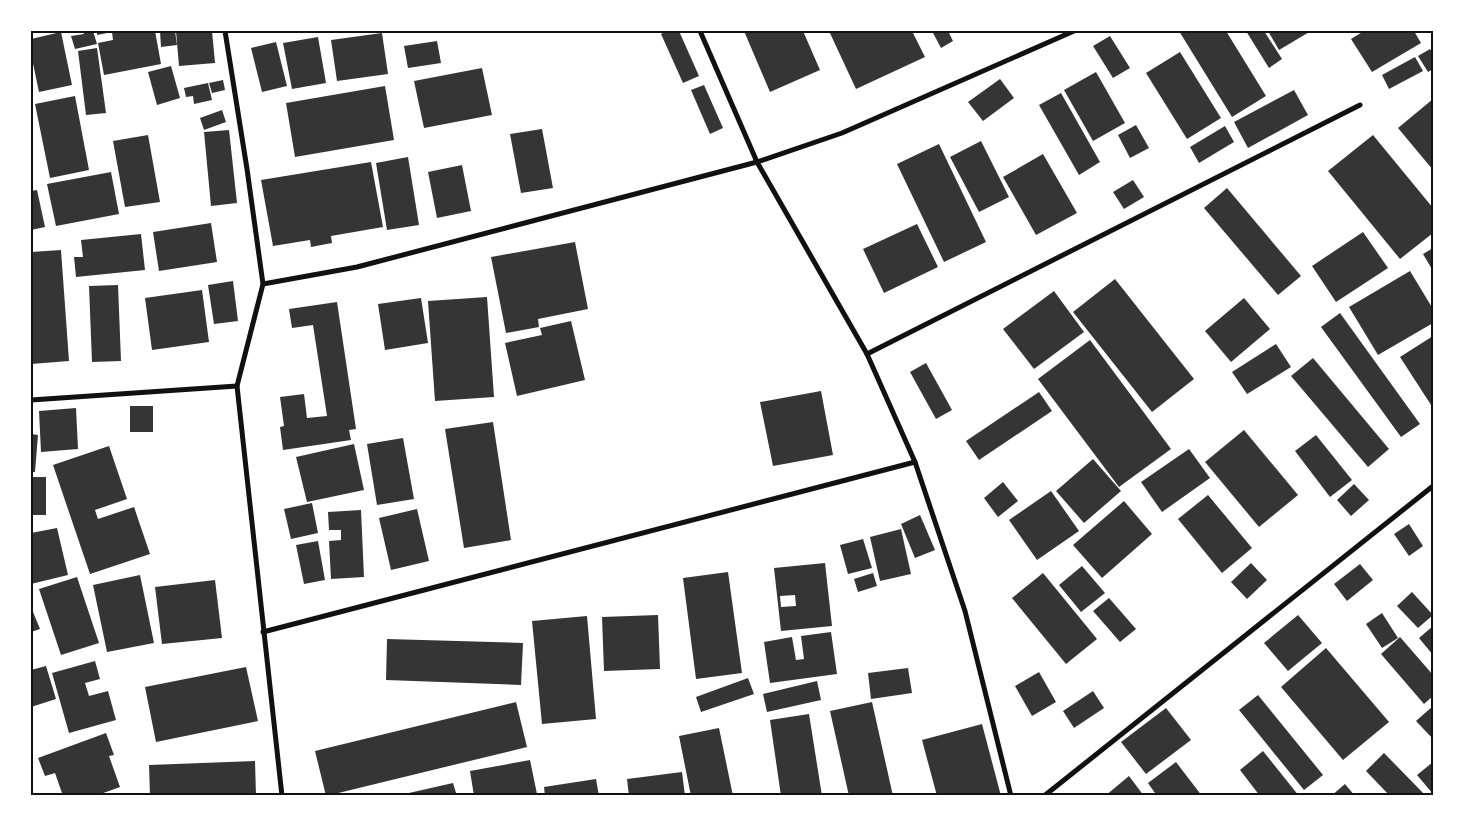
<svg xmlns="http://www.w3.org/2000/svg" width="1464" height="827" font-family="Poppins,sans-serif">
<style>
.building{fill:#353535;fill-rule:evenodd}
.lines{fill:none;stroke-linecap:round;stroke-linejoin:round}
.minor{stroke:#111;stroke-width:5}
.neatline{fill:none;stroke:#111;stroke-width:2}
</style>
<rect width="100%" height="100%" fill="#fff"/>
<!-- building -->
<g class="building">
<path d="M83,31H93L97,44L75,49L71,36L84,34Z"/>
<path d="M97,31H155L161,64L104,75L98,43L113,40L112,32L97,35Z"/>
<path d="M160,31H175L177,45L161,47Z"/>
<path d="M176,31H212L215,63L179,66Z"/>
<path d="M667,31H679L699,76L683,83L661,34Z"/>
<path d="M744,31H803L820,70L770,92Z"/>
<path d="M829,31H912L925,57L856,89Z"/>
<path d="M932,31H948L953,41L941,48Z"/>
<path d="M1179,31H1226L1266,96L1232,117Z"/>
<path d="M1246,31H1264L1282,59L1269,68Z"/>
<path d="M1268,31H1311L1279,50Z"/>
<path d="M1364,31H1414L1421,43L1372,72L1351,39Z"/>
<path d="M61,32L72,85L39,92L31,54V39Z"/>
<path d="M382,33L388,74L337,81L331,40Z"/>
<path d="M1110,36L1130,68L1113,78L1093,46Z"/>
<path d="M318,37L326,83L292,89L283,43Z"/>
<path d="M437,41L441,63L408,68L404,46Z"/>
<path d="M276,42L287,86L262,92L251,48Z"/>
<path d="M97,48L106,113L86,115L78,51Z"/>
<path d="M1430,49L1433,54V69L1428,72L1418,56Z"/>
<path d="M1180,52L1221,118L1187,139L1146,73Z"/>
<path d="M1415,57L1423,71L1389,89L1382,75Z"/>
<path d="M171,66L180,98L157,105L148,72Z"/>
<path d="M482,68L492,115L424,128L414,81Z"/>
<path d="M1096,72L1125,123L1093,141L1064,90Z"/>
<path d="M1000,79L1014,98L983,121L968,102Z"/>
<path d="M223,80L225,90L212,93L209,83Z"/>
<path d="M208,83L212,100L194,104L193,96L186,97L184,88Z"/>
<path d="M704,85L723,128L710,134L691,90Z"/>
<path d="M385,86L394,140L295,157L286,103Z"/>
<path d="M1294,90L1308,115L1248,148L1234,122Z"/>
<path d="M1061,93L1100,162L1079,175L1039,105Z"/>
<path d="M75,96L89,170L50,178L35,104Z"/>
<path d="M1433,99V170L1398,128Z"/>
<path d="M222,110L226,122L204,130L200,118Z"/>
<path d="M1136,125L1149,148L1130,158L1118,135Z"/>
<path d="M1225,126L1234,142L1199,163L1190,147Z"/>
<path d="M542,129L553,188L521,193L510,134Z"/>
<path d="M229,130L237,203L211,206L204,132Z"/>
<path d="M148,135L160,202L125,207L113,141Z"/>
<path d="M1373,135L1433,208V233L1400,259L1328,171Z"/>
<path d="M981,141L1009,197L979,212L950,157Z"/>
<path d="M939,144L986,242L944,262L897,164Z"/>
<path d="M1043,154L1077,213L1036,235L1003,177Z"/>
<path d="M408,157L419,225L387,230L376,163Z"/>
<path d="M371,162L383,227L331,236L332,243L311,247L310,240L273,246L261,180Z"/>
<path d="M462,165L471,211L437,218L428,172Z"/>
<path d="M111,172L119,214L56,226L47,184Z"/>
<path d="M1133,180L1144,197L1124,209L1113,192Z"/>
<path d="M1227,188L1301,276L1278,295L1204,208Z"/>
<path d="M37,190L45,227L31,230V191Z"/>
<path d="M211,223L217,262L159,271L153,232Z"/>
<path d="M917,224L938,267L884,293L863,249Z"/>
<path d="M1363,232L1388,268L1336,302L1312,266Z"/>
<path d="M141,234L145,270L76,277L74,257H83L81,240Z"/>
<path d="M575,242L588,309L538,319L539,327L506,333L491,257Z"/>
<path d="M1433,248V271L1423,254Z"/>
<path d="M61,250L69,361L31,364V252Z"/>
<path d="M1410,271L1433,309V323L1378,355L1349,307Z"/>
<path d="M1115,279L1194,379L1152,412L1073,312Z"/>
<path d="M233,281L238,321L214,324L208,285Z"/>
<path d="M118,285L121,361L92,362L89,286Z"/>
<path d="M202,290L209,342L152,350L145,298Z"/>
<path d="M1054,291L1084,332L1034,369L1003,329Z"/>
<path d="M487,297L494,397L435,401L428,301Z"/>
<path d="M421,298L428,343L385,350L378,304Z"/>
<path d="M1244,298L1270,329L1231,362L1205,331Z"/>
<path d="M337,302L356,429L349,430L351,440L283,450L280,427L284,426L280,397L304,394L307,418L327,416L313,325L292,328L289,309Z"/>
<path d="M1340,313L1420,424L1401,437L1321,327Z"/>
<path d="M571,321L585,380L517,396L505,343L542,335L540,328Z"/>
<path d="M1433,336V408L1400,357Z"/>
<path d="M1090,340L1171,449L1119,487L1038,379Z"/>
<path d="M1276,344L1291,367L1247,394L1232,372Z"/>
<path d="M1313,358L1389,449L1368,467L1291,376Z"/>
<path d="M926,363L952,410L936,419L910,372Z"/>
<path d="M821,391L833,455L773,466L760,402Z"/>
<path d="M1039,392L1052,411L979,460L966,441Z"/>
<rect x="130" y="406" width="23" height="26"/>
<path d="M76,408L78,449L41,452L39,411Z"/>
<path d="M493,422L511,540L464,548L445,429Z"/>
<path d="M1244,430L1298,495L1259,527L1205,462Z"/>
<path d="M31,434L38,435L35,472H31Z"/>
<path d="M1316,435L1352,480L1330,497L1295,451Z"/>
<path d="M403,438L414,499L377,505L367,444Z"/>
<path d="M354,444L364,490L307,502L296,457Z"/>
<path d="M109,446L127,499L95,510L98,519L134,507L150,554L90,574L53,465Z"/>
<path d="M1189,449L1210,478L1162,512L1141,482Z"/>
<path d="M1093,459L1121,491L1084,523L1056,491Z"/>
<rect x="31" y="477" width="15" height="38"/>
<path d="M1003,482L1018,501L998,517L984,498Z"/>
<path d="M1354,484L1369,500L1351,516L1337,500Z"/>
<path d="M1051,491L1079,531L1037,560L1009,520Z"/>
<path d="M1208,495L1252,548L1222,573L1178,519Z"/>
<path d="M1124,501L1152,534L1102,578L1073,545Z"/>
<path d="M312,503L318,533L291,539L284,509Z"/>
<path d="M417,509L429,561L391,570L379,518Z"/>
<path d="M361,510L364,577L331,579L329,541L341,540V530H329L328,512Z"/>
<path d="M920,515L935,550L915,558L901,524Z"/>
<path d="M1409,524L1423,546L1409,556L1394,534Z"/>
<path d="M57,528L68,575L31,584V533Z"/>
<path d="M901,529L911,574L880,581L870,537Z"/>
<path d="M863,539L872,568L848,574L840,545Z"/>
<path d="M318,541L325,580L304,584L296,545Z"/>
<path d="M825,563L832,626L781,631L774,568ZM795,595L796,606L781,607L780,596Z"/>
<path d="M1251,563L1267,580L1247,599L1231,582Z"/>
<path d="M1360,564L1373,580L1347,601L1334,584Z"/>
<path d="M1082,566L1105,593L1081,612L1059,585Z"/>
<path d="M728,572L742,673L696,679L683,578Z"/>
<path d="M873,573L877,586L858,592L854,579Z"/>
<path d="M1043,573L1097,639L1066,664L1012,598Z"/>
<path d="M140,575L154,643L107,652L93,585Z"/>
<path d="M77,577L99,643L61,655L39,589Z"/>
<path d="M215,580L222,638L162,644L155,587Z"/>
<path d="M1412,592L1433,615L1418,628L1397,606Z"/>
<path d="M1109,598L1136,629L1120,642L1093,611Z"/>
<path d="M31,607L40,629L31,632Z"/>
<path d="M1382,613L1398,638L1382,648L1366,624Z"/>
<path d="M658,615L660,669L604,671L602,617Z"/>
<path d="M1298,615L1322,643L1288,671L1264,643Z"/>
<path d="M587,616L596,719L542,724L532,621Z"/>
<path d="M1433,626V655L1419,638Z"/>
<path d="M831,632L837,674L770,683L764,642L792,637L796,660L804,659L801,636Z"/>
<path d="M1400,637L1433,675V696L1424,704L1381,654Z"/>
<path d="M387,639L523,643L521,685L386,680Z"/>
<path d="M1326,648L1389,722L1343,760L1281,687Z"/>
<path d="M95,661L100,679L85,683L89,696L108,691L116,720L69,733L52,673Z"/>
<path d="M46,666L56,699L31,707V670Z"/>
<path d="M246,667L258,721L156,742L145,687Z"/>
<path d="M908,668L912,693L871,699L868,673Z"/>
<path d="M1039,672L1056,702L1032,716L1015,686Z"/>
<path d="M748,678L754,694L701,712L696,697Z"/>
<path d="M817,681L821,700L767,712L763,694Z"/>
<path d="M1093,691L1104,708L1074,728L1063,711Z"/>
<path d="M1258,695L1323,775L1304,790L1239,710Z"/>
<path d="M516,702L527,747L326,796L315,751Z"/>
<path d="M872,702L893,796H849L830,711Z"/>
<path d="M1433,706V739L1416,721Z"/>
<path d="M1166,708L1191,740L1146,774L1121,742Z"/>
<path d="M809,714L822,796H781L770,720Z"/>
<path d="M982,724L1001,796H937L922,740Z"/>
<path d="M719,728L733,796H691L679,736Z"/>
<path d="M106,733L114,755L109,756L120,787L95,796H63L55,773L45,776L38,758Z"/>
<path d="M1263,751L1299,796H1260L1240,770Z"/>
<path d="M1384,753L1426,796H1390L1366,771Z"/>
<path d="M530,760L537,794L474,796L470,771Z"/>
<path d="M255,761L256,796H150L149,765Z"/>
<path d="M1176,762L1202,796H1157L1148,783Z"/>
<path d="M1433,762V794L1417,775Z"/>
<path d="M682,772L685,796H629L627,779Z"/>
<path d="M1129,776L1144,796H1105Z"/>
<path d="M596,779L599,796H545L544,787Z"/>
<path d="M453,783L457,796H400V795Z"/>
<path d="M1345,784L1355,796H1331Z"/>
</g>
<g class="lines">
<!-- minor -->
<g class="minor">
<path d="M225,31L247,169L263,284L237,386L282,796"/>
<path d="M700,31L757,162L867,354L915,462L965,611L1011,796"/>
<path d="M263,284L357,267L757,162L842,133L1074,31"/>
<path d="M867,354L1360,105"/>
<path d="M31,400L237,386"/>
<path d="M263,632L915,462"/>
<path d="M1044,796L1433,486"/>
</g>
</g>
<!-- border -->
<rect width="1464" height="827" fill="none" stroke="#ffffff" stroke-width="65"/>
<rect x="32" y="32" width="1400" height="762" class="neatline"/>
</svg>
